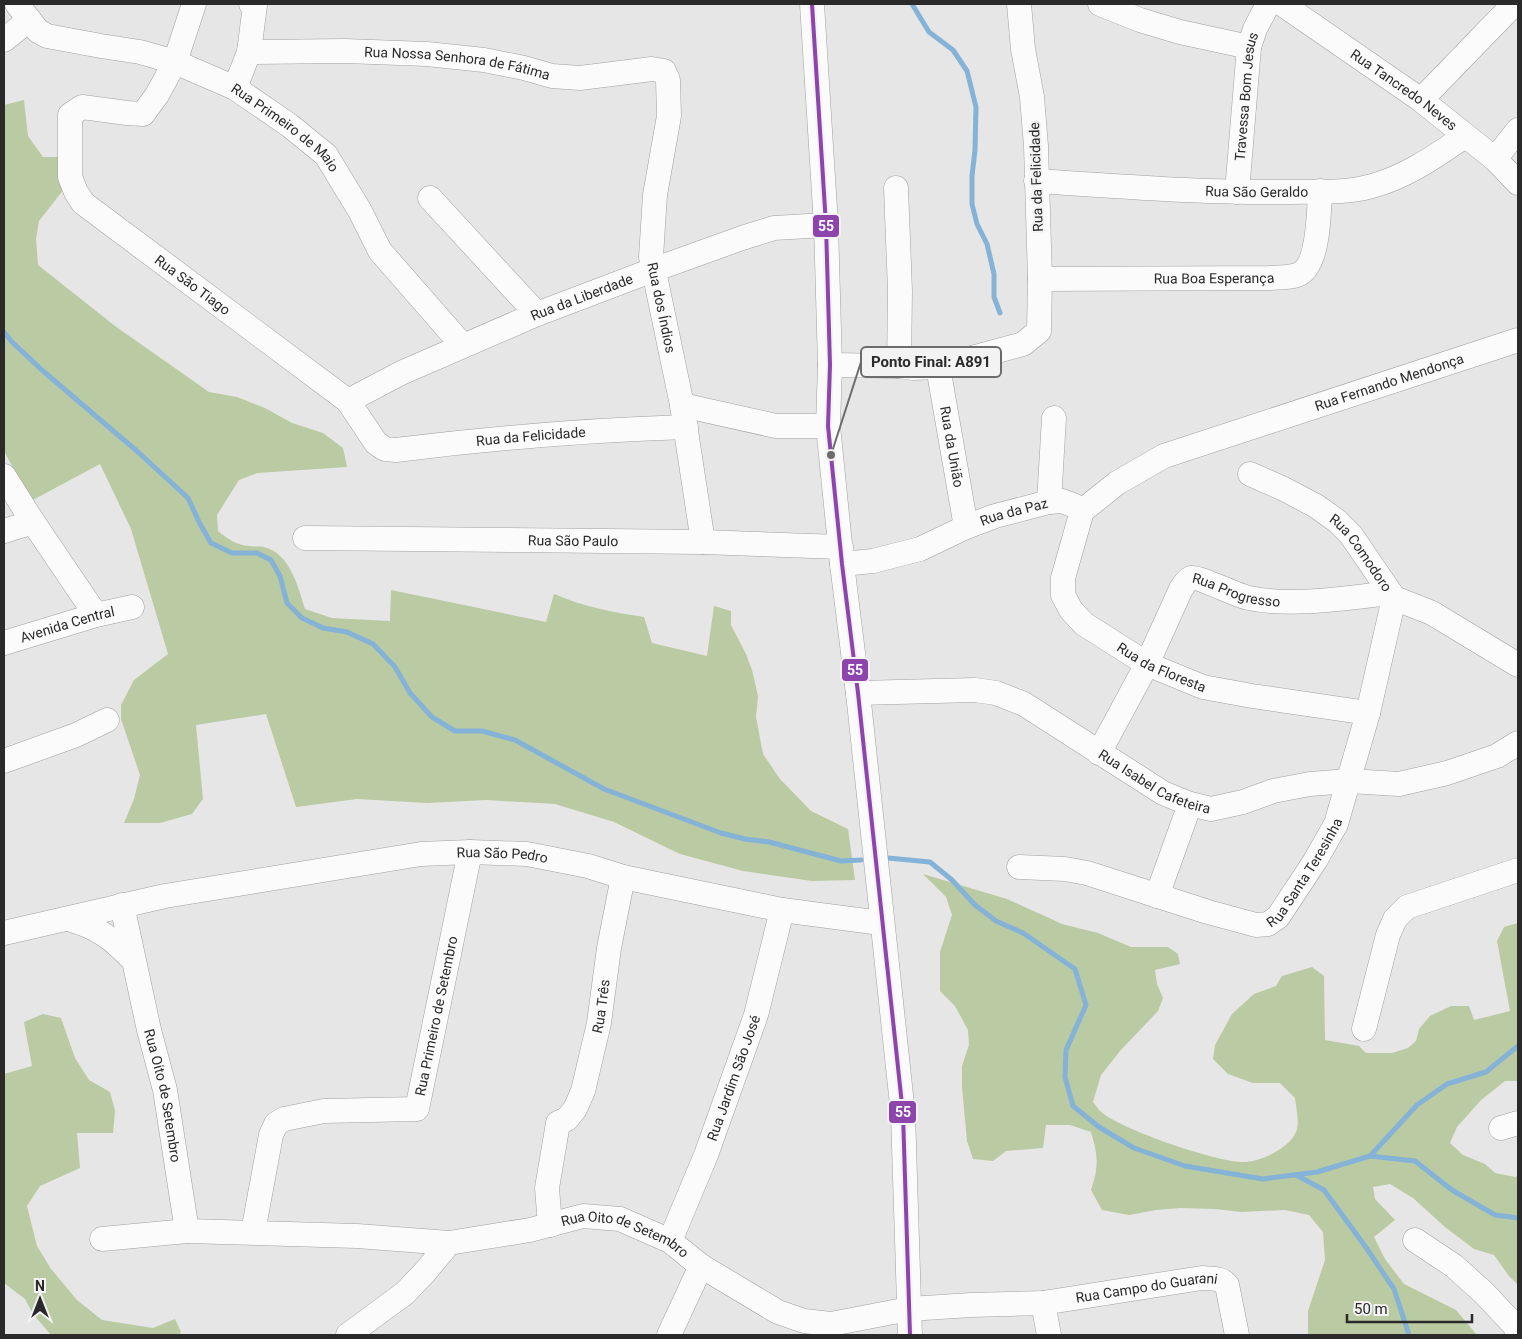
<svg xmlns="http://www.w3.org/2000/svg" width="1522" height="1339" font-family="Roboto,sans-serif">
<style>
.forest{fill:#bacaa2}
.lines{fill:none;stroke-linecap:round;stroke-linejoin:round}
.stream{stroke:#85b2d7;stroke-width:5}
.minor-casing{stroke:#a0a0a0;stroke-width:25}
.minor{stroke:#fbfbfb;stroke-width:24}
.bus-1-casing{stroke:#f3f3f4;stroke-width:8}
.bus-1{stroke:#8e44ad;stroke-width:4}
.labels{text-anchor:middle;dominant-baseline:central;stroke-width:4;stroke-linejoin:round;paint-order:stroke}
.street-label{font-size:14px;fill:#2a2a2a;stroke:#f3f3f4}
.leader{fill:none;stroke:#6c6c6c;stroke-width:2}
.callout-dot{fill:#6c6c6c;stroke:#f3f3f4;stroke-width:2}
.callout{fill:#f3f3f4;stroke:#6c6c6c;stroke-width:2}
.callout-label{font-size:15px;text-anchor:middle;font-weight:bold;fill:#2a2a2a}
.line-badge{stroke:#f3f3f4;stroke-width:2}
.badge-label{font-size:14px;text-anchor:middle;font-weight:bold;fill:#fff}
</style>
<rect width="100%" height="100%" fill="#e6e6e6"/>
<!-- forest -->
<g class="forest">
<path d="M24,100L28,136L43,157H60L64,189L39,221L36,239L38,265L115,326L209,392L237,397L265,408L292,423L323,433L343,448L347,467L257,473L239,480L217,515L218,531C228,539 236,545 249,546C254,547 259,546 264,547C290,553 298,587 305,609L332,618L390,621L391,590L546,622L554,594C585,607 611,612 644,617L652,643L707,656L714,606L731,611V625L746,654L752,670L758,696L756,717L763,754L780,779L811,811L848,829L855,880L812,881L743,871L680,854L614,822L555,804L486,800L427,803L357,799L296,807L266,714L196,725L203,799L192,814L160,823H124L134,799L140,775L121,719V705L134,680L168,654L131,529L100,464L31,501L4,451V105Z"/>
<path d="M923,874L1007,899L1062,924L1098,933L1131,947H1168L1178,954L1180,964L1155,970L1157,984L1163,998L1158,1011L1120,1051L1101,1075L1093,1102C1096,1105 1098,1109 1100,1111C1119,1129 1214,1161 1241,1162C1258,1163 1289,1149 1296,1132C1300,1123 1296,1108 1295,1098L1280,1083H1253L1228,1074L1213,1059L1215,1045L1232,1014L1254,994L1276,986L1282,976L1312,967L1324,976L1325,1040L1359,1046L1366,1053H1392L1408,1048L1416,1041L1419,1029L1430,1016L1451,1006H1469L1474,1020L1510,1011L1497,941L1504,927L1518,923V1081H1505L1481,1100L1457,1127L1450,1143L1463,1155L1485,1164L1495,1173L1515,1177L1518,1176V1285L1509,1276L1494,1255L1474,1249L1445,1227L1413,1198L1390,1184L1373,1187L1375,1199L1395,1220L1374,1237L1385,1259L1404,1284L1456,1310L1477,1335H1308V1311L1325,1260L1323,1232L1309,1215L1285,1210L1241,1212L1215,1209L1180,1208L1156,1210L1129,1215L1102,1210L1091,1190C1099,1167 1098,1155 1091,1132L1070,1125H1046L1043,1148L1006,1151L993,1161L973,1159L967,1141L962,1087V1066L969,1045L968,1030L955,1006L940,991V952L952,915L946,897Z"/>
<path d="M43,1014L61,1018L75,1058L89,1080L110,1092L115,1111L113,1133H77L80,1168L40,1186L27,1206L37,1246L51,1269L77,1300L102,1320L153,1328L175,1319L181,1332L179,1335H94L88,1334L87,1335H51L33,1314L25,1299L4,1283V1074L32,1066L24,1022Z"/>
</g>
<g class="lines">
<!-- stream -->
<g class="stream">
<path d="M912,4L929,32L953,50L967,71L976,107L975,150L972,176V204L977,224L987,244L994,274V297L1000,313"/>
<path d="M4,332L12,342L43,371L138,452L188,498L199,522L211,543L232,553H257L271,560L280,576L287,603L302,618L323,628L347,632L373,644L395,667L410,693L432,717L455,731H482L515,740L604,789L721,833L745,839L769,842L841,861L861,860"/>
<path d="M888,858L930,862L952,880L975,905L996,921L1023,933L1075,969L1086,1005L1066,1050L1065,1077L1073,1106L1099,1127L1134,1148L1185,1166L1263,1179L1317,1172L1370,1156L1415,1161L1452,1190L1495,1215L1518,1218"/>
<path d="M1370,1156L1417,1105L1447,1084L1486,1072L1518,1046"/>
<path d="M1296,1175L1324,1190L1365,1246L1394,1289L1409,1335"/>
</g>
<defs>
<g id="minor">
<path id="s1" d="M17,4L38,31L47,36L101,46L140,52L175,62L235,88L289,125L326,155L360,211L380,251L463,346"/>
<path id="s2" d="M194,4L175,62L157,95L143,114L127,113L82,107L70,115V177L76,192L83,203L348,401L376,443L385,449L396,450C493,438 589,430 686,427"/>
<path d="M812,4L826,225L830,365L828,426L842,564L858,693L903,1114L910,1335"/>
<path d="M1100,4L1140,20L1180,32L1249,47"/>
<path id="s3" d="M1282,4L1421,100L1495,159L1518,183"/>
<path d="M4,40L29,20"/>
<path id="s4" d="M249,52L345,51L427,54L484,60L524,68L552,76L580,78L652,69L664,71L668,80L669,116L655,195L651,257L682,405L703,542"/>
<path d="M235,88L249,52L255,5L251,4"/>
<path d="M1421,100L1514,4"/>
<path d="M1495,159L1518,130"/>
<path id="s5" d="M1036,181C1119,186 1202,193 1285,192C1314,191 1345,194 1372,186C1406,177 1436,156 1465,136"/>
<path d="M896,188L900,291L899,366"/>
<path id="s6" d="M1237,192L1249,47L1255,29L1268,4"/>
<path d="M430,198L537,314"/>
<path id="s7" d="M1040,279L1270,278C1278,277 1289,278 1297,275C1319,268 1319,211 1320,191"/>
<path d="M830,365L899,366L913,368L938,367L1023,344L1039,331L1040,279L1036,146L1032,97L1023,49L1019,4"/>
<path id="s8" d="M938,367L966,527"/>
<path id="s9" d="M348,401L401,373L537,314L653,270L742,238L774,228L826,225"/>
<path d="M682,405L776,426H828"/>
<path id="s10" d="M1250,474L1284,489L1316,506L1337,521L1351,535L1394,598L1432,613L1518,665"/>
<path d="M4,476L33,522L96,615"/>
<path d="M1049,502L1054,418"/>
<path id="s11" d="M1082,511L1063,578V595L1071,610L1084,624L1147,664L1203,687L1252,696L1368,713"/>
<path d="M4,531L33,522"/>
<path id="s12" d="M305,538L703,542L841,547"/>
<path id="s13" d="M842,564L873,561L920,549L966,527L995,516L1049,502L1062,501L1075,506L1082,511L1117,483L1164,456L1518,340"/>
<path id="s14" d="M4,643L96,615L132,607"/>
<path id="s15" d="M858,693L975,690L996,693L1024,704L1163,793L1190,804L1211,809L1243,802L1273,791L1310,784L1349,781L1399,784L1447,773L1497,756L1518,743"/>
<path id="s16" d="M1099,753L1147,664L1181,589C1184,585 1186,580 1191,578C1199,576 1237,596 1249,598C1292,607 1346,598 1390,593"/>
<path d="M4,761L76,735L107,720"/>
<path id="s17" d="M1019,867L1065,869L1087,873L1208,912L1256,925L1268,924L1278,917L1315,861L1336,824L1368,713L1394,598"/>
<path d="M1157,896L1190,804"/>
<path id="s18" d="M122,905L149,1030L165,1090L187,1231"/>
<path d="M68,919C97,927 112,938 133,960"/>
<path id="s19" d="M4,933L165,896L421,854L470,852L527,854L588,866L623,877L782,910L881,923"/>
<path d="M1364,1029L1388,935L1395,919L1407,907L1518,870"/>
<path d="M1501,1128L1518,1123"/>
<path id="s20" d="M550,1225L547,1188L558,1123L567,1119L575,1109L583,1091L599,1023L609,948L623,877"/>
<path id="s21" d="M253,1232L271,1135L276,1124L284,1119L324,1111L417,1109L470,852"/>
<path id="s22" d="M102,1239L187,1231L357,1236L449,1243L530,1230L583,1216L620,1219L670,1241L701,1266L778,1312L804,1321L831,1324L909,1309L971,1305L1043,1303L1202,1278C1211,1279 1221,1277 1227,1285L1237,1335"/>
<path d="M1415,1240L1454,1266L1484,1293L1514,1325L1518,1332"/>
<path id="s23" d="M670,1241L706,1155L756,1015L782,910"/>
<path d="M1043,1303L1049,1335"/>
<path d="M348,1335L405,1293L425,1272L449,1243"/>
<path d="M669,1335L701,1266"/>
</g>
</defs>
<!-- minor casing -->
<use href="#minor" class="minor-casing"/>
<!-- minor -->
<use href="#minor" class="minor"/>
<defs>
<path id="bus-1" d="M812,4L826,225L830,365L828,426L842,564L858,693L903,1114L910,1335"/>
</defs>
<!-- bus-1 casing -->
<use href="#bus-1" class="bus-1-casing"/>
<!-- bus-1 -->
<use href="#bus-1" class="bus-1"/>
</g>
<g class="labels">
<!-- street labels -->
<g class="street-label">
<text stroke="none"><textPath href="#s4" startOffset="209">Rua Nossa Senhora de Fátima</textPath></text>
<text stroke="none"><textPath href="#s3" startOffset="149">Rua Tancredo Neves</textPath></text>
<text stroke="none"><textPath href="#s6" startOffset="96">Travessa Bom Jesus</textPath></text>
<text stroke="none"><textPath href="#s1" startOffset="305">Rua Primeiro de Maio</textPath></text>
<text transform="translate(1036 177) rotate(-92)">Rua da Felicidade</text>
<text stroke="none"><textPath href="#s5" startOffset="221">Rua São Geraldo</textPath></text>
<text stroke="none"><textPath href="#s7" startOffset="174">Rua Boa Esperança</textPath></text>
<text stroke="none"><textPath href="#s2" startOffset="426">Rua São Tiago</textPath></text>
<text stroke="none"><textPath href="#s9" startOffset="256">Rua da Liberdade</textPath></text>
<text stroke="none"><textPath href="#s4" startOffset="658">Rua dos Índios</textPath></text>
<text stroke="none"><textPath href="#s13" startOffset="589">Rua Fernando Mendonça</textPath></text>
<text stroke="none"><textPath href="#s2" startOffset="828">Rua da Felicidade</textPath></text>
<text stroke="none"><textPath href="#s8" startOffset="81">Rua da União</textPath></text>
<text stroke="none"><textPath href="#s13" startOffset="181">Rua da Paz</textPath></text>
<text stroke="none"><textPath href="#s12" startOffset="268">Rua São Paulo</textPath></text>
<text stroke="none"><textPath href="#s10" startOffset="139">Rua Comodoro</textPath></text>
<text stroke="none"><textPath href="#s16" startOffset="246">Rua Progresso</textPath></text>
<text stroke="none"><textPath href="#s14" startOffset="66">Avenida Central</textPath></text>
<text stroke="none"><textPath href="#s11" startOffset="212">Rua da Floresta</textPath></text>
<text stroke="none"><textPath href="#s15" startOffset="321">Rua Isabel Cafeteira</textPath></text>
<text stroke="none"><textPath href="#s19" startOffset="506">Rua São Pedro</textPath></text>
<text stroke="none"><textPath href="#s17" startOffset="321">Rua Santa Teresinha</textPath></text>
<text stroke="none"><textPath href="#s20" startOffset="232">Rua Três</textPath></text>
<text stroke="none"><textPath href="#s21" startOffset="349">Rua Primeiro de Setembro</textPath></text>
<text stroke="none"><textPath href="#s23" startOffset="175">Rua Jardim São José</textPath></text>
<text stroke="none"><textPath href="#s18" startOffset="195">Rua Oito de Setembro</textPath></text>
<text stroke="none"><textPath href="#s22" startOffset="530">Rua Oito de Setembro</textPath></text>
<text stroke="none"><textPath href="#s22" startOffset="1079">Rua Campo do Guarani</textPath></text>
</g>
</g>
<!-- callouts -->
<path class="leader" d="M831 455L861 362"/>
<circle class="callout-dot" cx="831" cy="455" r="5"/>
<rect class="callout" x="861" y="347" width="140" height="30" rx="5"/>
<g class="callout-label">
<text x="931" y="367">Ponto Final: A891</text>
</g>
<g class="line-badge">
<rect x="812" y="214" width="28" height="24" rx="5" fill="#8e44ad"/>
<rect x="841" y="658" width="28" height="24" rx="5" fill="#8e44ad"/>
<rect x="888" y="1100" width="29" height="24" rx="5" fill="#8e44ad"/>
</g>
<g class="badge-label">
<text x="826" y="231">55</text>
<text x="855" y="675">55</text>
<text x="903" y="1117">55</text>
</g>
<!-- border -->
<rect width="1522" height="1339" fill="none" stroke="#2a2a2a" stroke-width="10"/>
<!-- north arrow -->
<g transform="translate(40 1299)" stroke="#f3f3f4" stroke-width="4" paint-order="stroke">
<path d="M0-4L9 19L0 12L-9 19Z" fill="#2a2a2a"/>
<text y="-8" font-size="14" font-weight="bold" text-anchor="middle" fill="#2a2a2a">N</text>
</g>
<!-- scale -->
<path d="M1347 1314v8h125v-8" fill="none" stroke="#2a2a2a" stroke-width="2.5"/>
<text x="1354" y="1314" font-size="15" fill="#2a2a2a" stroke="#f3f3f4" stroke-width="4" paint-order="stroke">50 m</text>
</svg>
